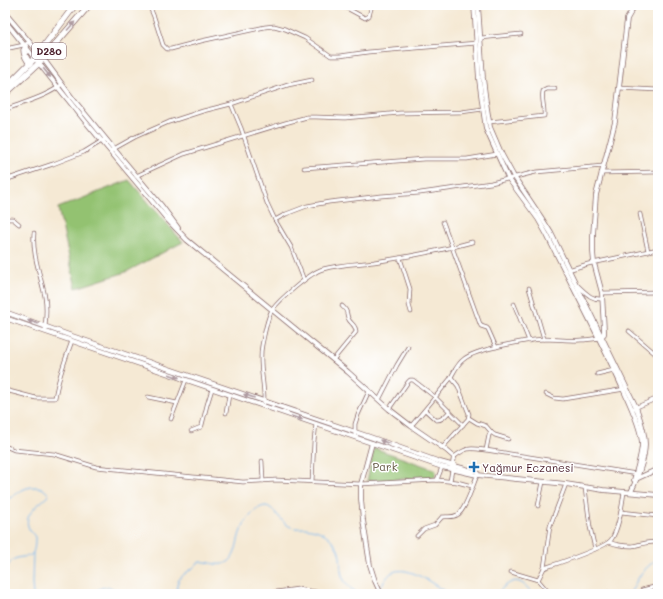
<svg xmlns="http://www.w3.org/2000/svg" width="663" height="599" font-family="Mali,sans-serif">
<style>
.green{fill:#93c271;stroke:#6e704e}
.lines{fill:none;stroke-linecap:round;stroke-linejoin:round}
.stream{stroke:#82bcf3;stroke-width:1}
.street-casing{stroke:#866666;stroke-width:4.5}
.secondary-casing{stroke:#866666;stroke-width:5.5}
.highway-casing{stroke:#866666;stroke-width:7}
.street{stroke:#fff;stroke-width:3}
.secondary{stroke:#fff;stroke-width:4}
.highway{stroke:#fff;stroke-width:5.5}
.oneway{fill:#ae9aa0}
.poi-dot{fill:#1f6fb2;stroke:#fff;stroke-width:1.5}
.labels{text-anchor:middle;dominant-baseline:central;stroke-width:3;stroke-linejoin:round;paint-order:stroke}
.shield{fill:#fff;stroke:#80626b;stroke-width:1}
.shield-label{font-size:10px;font-weight:bold;fill:#4a1f2b}
.park-label{font-size:11px;fill:#645844;stroke:#fff}
.poi-label{font-size:11px;fill:#4a1f2b;stroke:#fff;text-anchor:start}
</style>
<rect width="100%" height="100%" fill="#fff"/>
<filter id="ink" filterUnits="userSpaceOnUse"><feTurbulence type="fractalNoise" baseFrequency=".025" numOctaves="2"/><feDisplacementMap in="SourceGraphic" scale="8" xChannelSelector="R" yChannelSelector="G"/><feConvolveMatrix kernelMatrix="1 2 1 2 8 2 1 2 1" color-interpolation-filters="sRGB"/></filter>
<filter id="wash" filterUnits="userSpaceOnUse"><feTurbulence type="fractalNoise" baseFrequency=".012" numOctaves="4" result="noise"/><feDisplacementMap in="SourceGraphic" scale="16" xChannelSelector="R" yChannelSelector="G"/><feGaussianBlur stdDeviation="0.9" result="paint"/><feColorMatrix in="noise" values="0 0 0 0 0 0 0 0 0 0 0 0 0 0 0 0 0 1.4 0 .05"/><feComposite in="paint" operator="in"/></filter>
<g filter="url(#wash)">
<rect width="100%" height="100%" fill="#f5e9d4"/>
<!-- green -->
<g class="green">
<path d="M129,180L183,242L126,272L76,288L58,208Z"/>
<path d="M374,448L436,470L435,477L367,481Z"/>
</g>
<g class="lines">
<!-- stream -->
<g class="stream">
<path d="M5,500C18,496 20,486 37,487C42,487 46,491 49,495C41,503 24,513 28,526C29,531 33,533 35,537C35,542 35,550 32,554C28,559 15,554 9,564C7,567 6,571 5,574"/>
<path d="M379,587C384,584 386,577 391,573C408,563 435,586 449,594"/>
<path d="M33,594L32,584L33,553"/>
<path d="M92,594C104,585 108,584 121,594"/>
<path d="M177,594C175,578 182,576 193,568C195,566 197,563 200,562C204,561 210,563 215,564C236,567 235,548 240,533C242,527 246,520 251,515C254,511 260,506 266,506C273,506 282,524 291,527C295,529 301,528 306,528C319,530 329,534 336,546C341,554 340,560 341,569C341,580 350,590 360,594"/>
<path d="M365,594H368L376,589"/>
<path d="M496,594C512,579 518,575 533,594"/>
<path d="M630,594C636,580 644,567 658,559"/>
</g>
</g>
</g>
<g filter="url(#ink)">
<g class="lines">
<defs>
<g id="street">
<path d="M149,5L154,17L163,45L167,49H171L201,41L265,27L274,26L285,29L305,38L331,56H340L368,52L477,43"/>
<path d="M341,5L365,18L369,16L372,5"/>
<path d="M481,38L521,34"/>
<path d="M5,49L24,45L29,42"/>
<path d="M619,88L658,90"/>
<path d="M231,104L241,128L267,203L275,220L291,247L304,280"/>
<path d="M10,108C25,102 50,95 62,84"/>
<path d="M489,122L544,116C545,107 541,99 543,91L547,89H555"/>
<path d="M110,151L135,137L169,122L203,111L231,104L288,85L312,80"/>
<path d="M304,168L424,159H467L497,154"/>
<path d="M601,173L658,172"/>
<path d="M136,176L184,154L285,123L307,117H316L345,118L400,113L461,112L483,109"/>
<path d="M5,180L53,164L84,152L105,139"/>
<path d="M640,214L648,251"/>
<path d="M5,219H13L19,224"/>
<path d="M275,220L286,214L307,206L329,202L381,196L420,193L491,183L536,172L603,166"/>
<path d="M443,222L480,324L481,326L487,328L488,329L496,347"/>
<path d="M34,233C32,255 41,276 45,297C47,307 46,318 45,328"/>
<path d="M400,258L410,289L409,305L411,312"/>
<path d="M568,270L588,264L658,249"/>
<path d="M577,285C585,292 591,300 602,299"/>
<path d="M529,288L544,339"/>
<path d="M602,293L658,292"/>
<path d="M514,304L529,341"/>
<path d="M629,331L658,356"/>
<path d="M333,360L356,332C356,324 350,324 348,318C346,312 348,311 342,306"/>
<path d="M597,374L614,370"/>
<path d="M5,390L36,398H55C58,378 65,360 72,341"/>
<path d="M546,394L554,398L563,399L625,389"/>
<path d="M148,397L177,403"/>
<path d="M379,400L397,365L408,347"/>
<path d="M264,403C265,383 258,364 262,345C264,336 267,318 272,310C279,300 311,272 323,269C340,264 358,264 374,262C407,257 440,251 472,242"/>
<path d="M389,409L408,382L410,380H413L435,397L463,425"/>
<path d="M632,409L658,398"/>
<path d="M425,410L436,420C442,421 446,415 450,411"/>
<path d="M226,413L229,395"/>
<path d="M469,418L477,423L486,426L492,433L495,435L508,439"/>
<path d="M171,419L186,380"/>
<path d="M411,426C424,411 437,395 450,379C454,372 457,364 464,359C476,349 527,340 544,339C556,339 568,341 581,340C587,340 593,339 599,338"/>
<path d="M191,431L201,427L202,425L207,405L212,389"/>
<path d="M355,437V424L358,415L369,391"/>
<path d="M5,446L14,450L54,454L96,467L243,482L276,480L361,484L437,480L457,482L472,486"/>
<path d="M443,447L468,419L469,414L458,386L451,377"/>
<path d="M486,450L489,435L491,432"/>
<path d="M454,457C467,447 469,448 486,450L637,474"/>
<path d="M262,461L263,481"/>
<path d="M437,480L442,467"/>
<path d="M450,481L452,470"/>
<path d="M312,482L314,441L316,424"/>
<path d="M585,488L590,527L595,549"/>
<path d="M538,506L543,482"/>
<path d="M621,512L658,516"/>
<path d="M417,536L424,529L435,525L442,517C447,516 452,518 457,515C465,512 474,482 478,473"/>
<path d="M609,542C616,545 624,546 632,546C640,545 650,540 658,543"/>
<path d="M544,568C556,564 605,548 611,540C619,529 622,506 624,492"/>
<path d="M511,572L538,580L550,594"/>
<path d="M538,580L544,568L550,526L566,484"/>
<path d="M642,590L658,586"/>
<path d="M261,594L298,589L328,594"/>
<path d="M608,594V592"/>
</g>
<g id="secondary">
<path d="M474,5L479,79L482,102L486,129L508,178L538,219L547,235C572,286 599,336 622,387C629,402 642,429 642,445C641,457 637,469 634,480"/>
<path d="M478,5L483,78L486,102L490,127L502,155L513,175L541,217L551,233L636,407C640,419 645,431 645,444C645,458 637,479 631,492"/>
<path d="M5,13L39,53L73,99L114,149L161,205L178,228"/>
<path d="M5,21L85,121L166,218L187,240L348,372L389,409L411,426L446,450L454,457L452,470"/>
<path d="M5,312L69,335L370,437L440,462L473,471"/>
<path d="M5,318L442,467L477,475L566,484L603,490L658,495"/>
<path d="M601,337L604,334V330L602,293L594,263L593,252V235L596,195L615,122L627,19L635,5"/>
<path d="M372,443L361,484V499L363,520L370,565L375,581L381,594"/>
<path d="M636,479L658,469"/>
</g>
<g id="highway">
<path d="M26,47L24,50C24,56 27,59 30,64"/>
<path d="M5,88L35,58L75,5"/>
<path d="M5,94L39,63L84,11L89,5"/>
</g>
</defs>
<!-- street casing -->
<use href="#street" class="street-casing"/>
<!-- secondary casing -->
<use href="#secondary" class="secondary-casing"/>
<!-- highway casing -->
<use href="#highway" class="highway-casing"/>
<!-- street -->
<use href="#street" class="street"/>
<!-- secondary -->
<use href="#secondary" class="secondary"/>
<!-- highway -->
<use href="#highway" class="highway"/>
</g>
<!-- one-way arrows -->
<defs><path id="oneway-solid" d="M-6-.8H1V-3.2L6.5 0L1 3.2V.8H-6Z"/></defs>
<g class="oneway">
<use href="#oneway-solid" transform="translate(71 26) rotate(-48)"/>
<use href="#oneway-solid" transform="translate(47 73) rotate(51)"/>
<use href="#oneway-solid" transform="translate(33 322) rotate(-161)"/>
<use href="#oneway-solid" transform="translate(174 376) rotate(19)"/>
<use href="#oneway-solid" transform="translate(249 396) rotate(-161)"/>
<use href="#oneway-solid" transform="translate(297 418) rotate(19)"/>
<use href="#oneway-solid" transform="translate(385 442) rotate(-160)"/>
</g>
</g>
<!-- markers -->
<path class="poi-dot" d="M472 461h4v4h4v4h-4v4h-4v-4h-4v-4h4z"/>
<g class="labels">
<!-- shield labels -->
<rect class="shield" x="32" y="43" width="34" height="16" rx="3"/>
<g class="shield-label">
<text x="49" y="51">D280</text>
</g>
<!-- park labels -->
<g class="park-label">
<text x="385" y="466">Park</text>
</g>
<!-- poi labels -->
<g class="poi-label">
<text x="482" y="467">Yağmur Eczanesi</text>
</g>
</g>
<!-- margin -->
<rect width="663" height="599" fill="none" stroke="#fff" stroke-width="20"/>
</svg>
